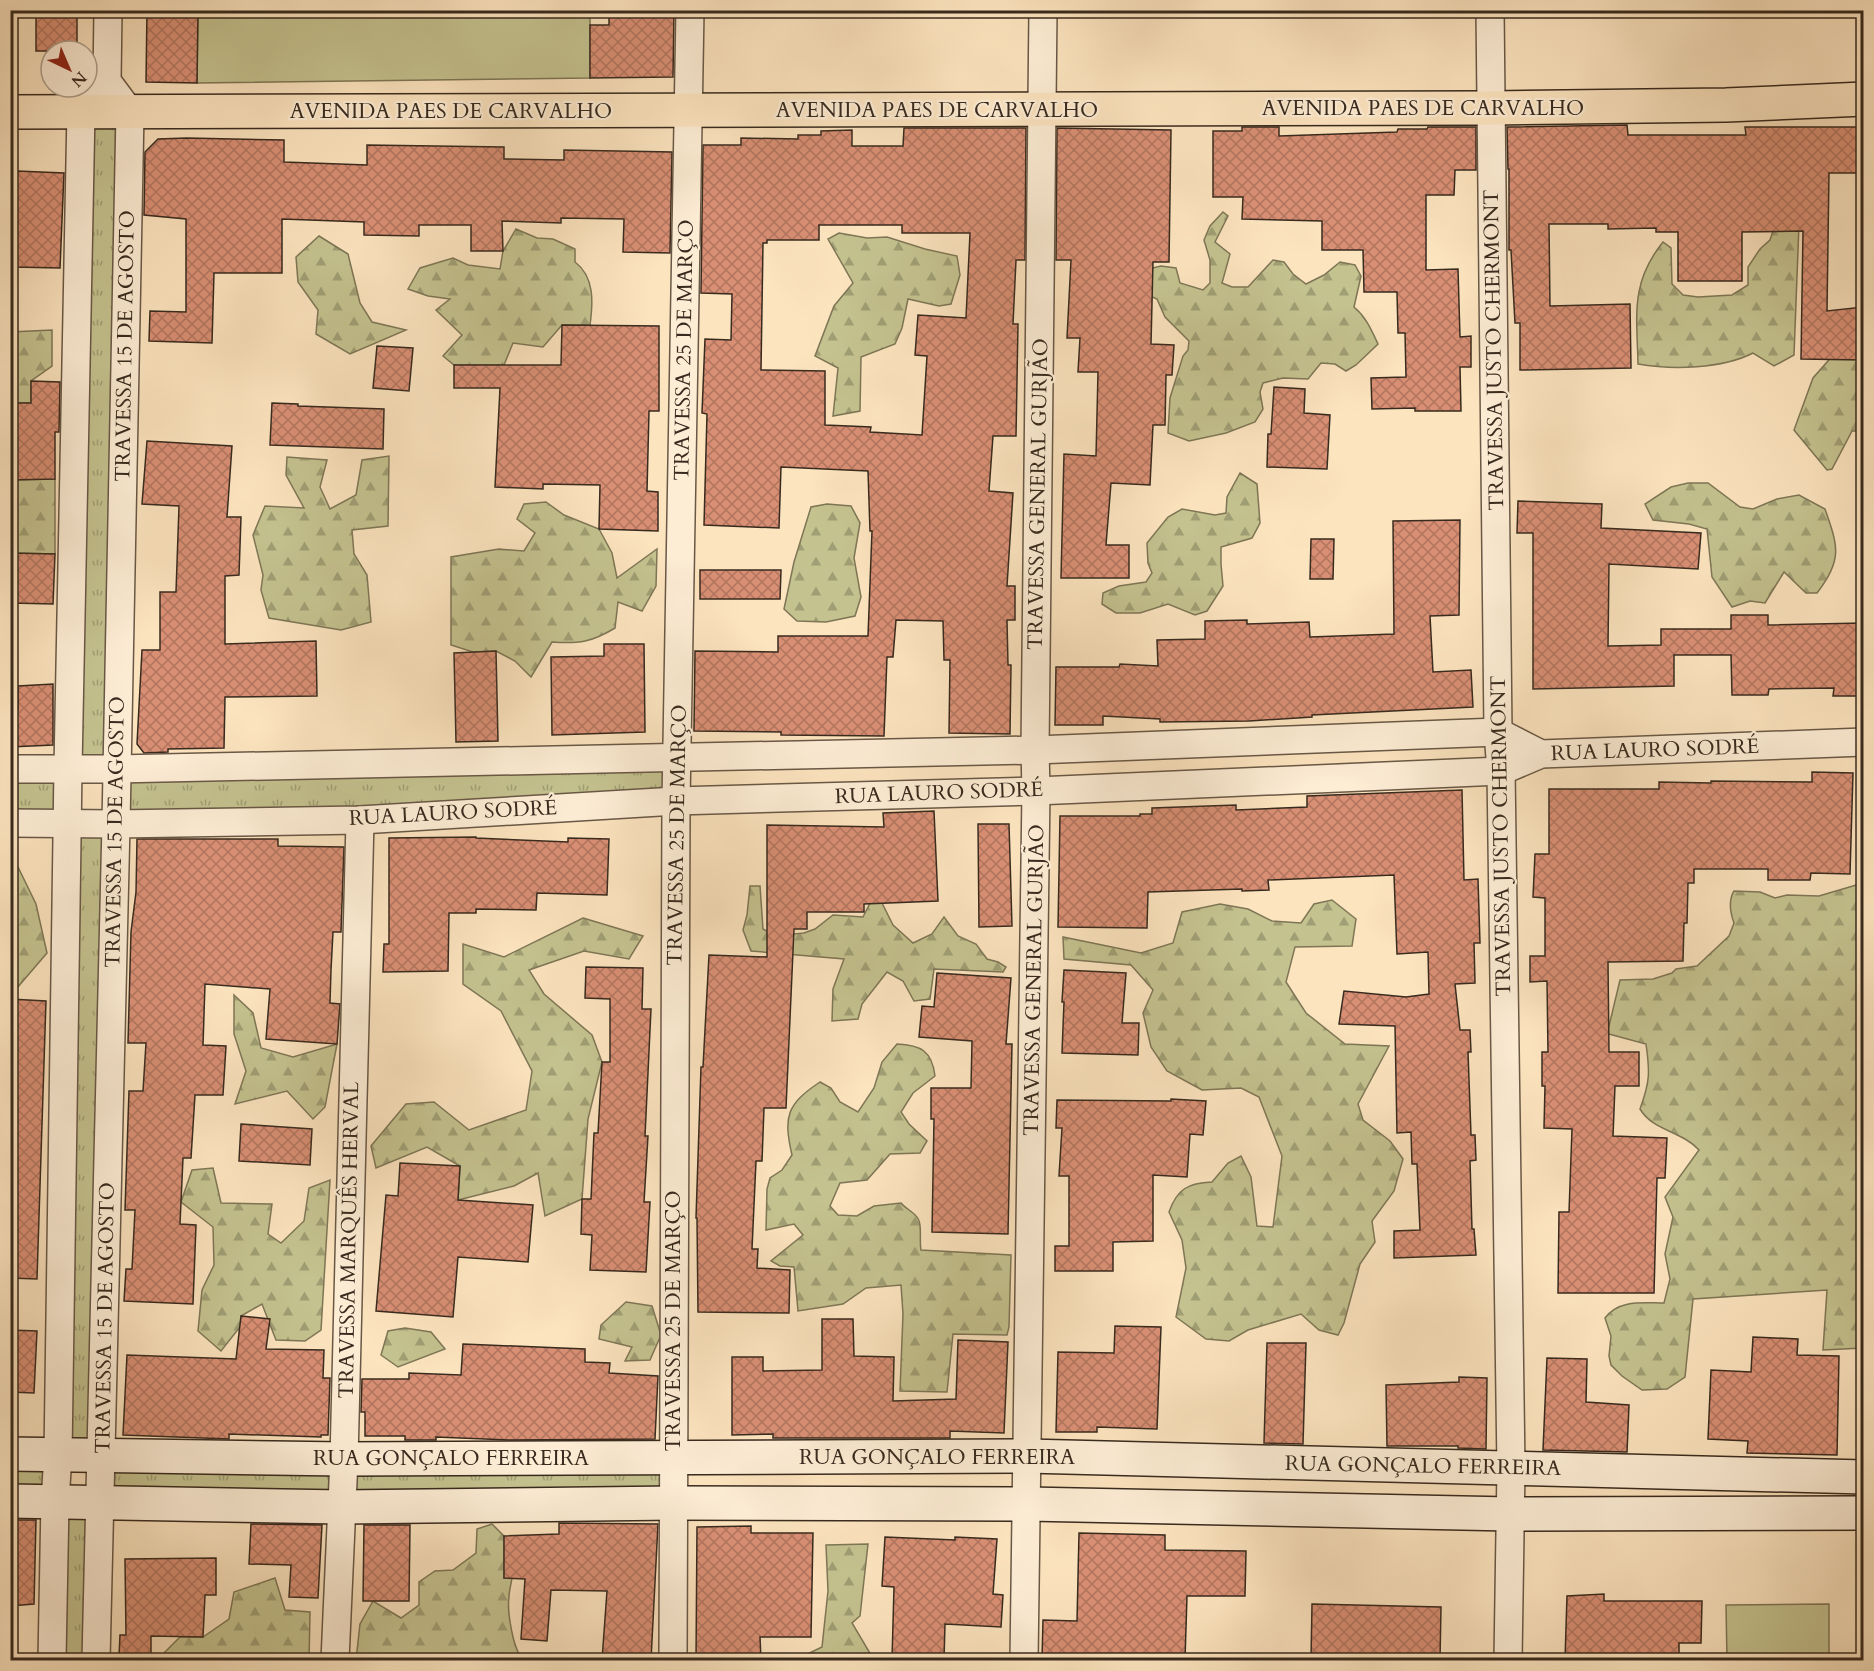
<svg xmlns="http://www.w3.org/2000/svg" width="1874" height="1671" font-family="Cardo,serif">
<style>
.grass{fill:url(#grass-tufts);stroke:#7e7656;stroke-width:1.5;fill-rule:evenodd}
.forest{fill:url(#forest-firs);stroke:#7e7656;stroke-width:1.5}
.pitch{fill:#c4c28f;stroke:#7e7656;stroke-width:1.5}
.building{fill:url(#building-cross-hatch);stroke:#382a1e;stroke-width:1.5;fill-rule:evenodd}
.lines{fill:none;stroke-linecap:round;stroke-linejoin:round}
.street-casing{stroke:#695846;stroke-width:30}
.secondary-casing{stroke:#382a1e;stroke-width:36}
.primary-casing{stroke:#382a1e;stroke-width:36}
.street{stroke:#fdedd5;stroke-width:27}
.secondary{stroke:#fdedd5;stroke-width:33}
.primary{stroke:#fce4bf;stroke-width:33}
.labels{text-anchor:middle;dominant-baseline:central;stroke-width:4.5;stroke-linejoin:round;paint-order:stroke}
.street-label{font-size:21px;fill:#382a1e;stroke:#fdedd5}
</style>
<defs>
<pattern id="grass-tufts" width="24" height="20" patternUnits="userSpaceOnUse" patternTransform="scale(1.5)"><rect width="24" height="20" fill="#c4c28f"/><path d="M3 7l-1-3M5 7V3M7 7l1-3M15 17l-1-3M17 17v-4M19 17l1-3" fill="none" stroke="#a09e74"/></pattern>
<pattern id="forest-firs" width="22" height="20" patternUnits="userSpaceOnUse" patternTransform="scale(1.5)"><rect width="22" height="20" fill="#c4c28f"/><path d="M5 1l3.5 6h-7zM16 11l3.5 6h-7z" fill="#a09e74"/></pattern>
<pattern id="building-cross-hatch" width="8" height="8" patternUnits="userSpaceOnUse" patternTransform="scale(1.5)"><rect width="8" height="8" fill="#d98f74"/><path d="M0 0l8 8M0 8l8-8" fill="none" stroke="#b1755f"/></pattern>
</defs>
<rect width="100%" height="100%" fill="#fce4bf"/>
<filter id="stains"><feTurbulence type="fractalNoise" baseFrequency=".00333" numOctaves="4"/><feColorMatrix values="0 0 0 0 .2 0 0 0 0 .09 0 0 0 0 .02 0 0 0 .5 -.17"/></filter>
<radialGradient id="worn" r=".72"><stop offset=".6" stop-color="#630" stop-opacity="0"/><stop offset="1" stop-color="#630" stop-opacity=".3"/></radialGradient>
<!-- grass -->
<path class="grass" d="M81,111L130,112L116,769L677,757L676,801L116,824L102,1455L673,1457L674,1503L101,1502L96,1660H52L55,1502L11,1501L10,1454L58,1455L69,822L11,823L10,769L68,768ZM69,768L116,769V823L69,822ZM58,1455L102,1456L101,1502L55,1501Z"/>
<!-- forest -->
<g class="forest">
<path d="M1800,198L1794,355L1774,366L1753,353C1722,369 1672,370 1638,364C1637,315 1630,283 1663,242L1671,248L1672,284L1683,295L1698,297L1732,295L1748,285V267L1760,249L1770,240L1777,219Z"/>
<path d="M1223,212L1228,216L1215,242L1230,254L1222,283L1232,287H1248L1273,260L1284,262L1293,274L1306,284L1324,275L1340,262L1355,265L1361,276L1354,307C1366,317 1371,329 1378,344L1356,365L1346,371L1335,364L1321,363L1308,379L1283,378L1263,383L1260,392L1263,409L1255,422L1226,433L1189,441L1168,433L1170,398L1183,356L1188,350L1189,341L1165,317L1157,299L1139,291L1135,272L1161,266L1176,268L1180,283L1203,290L1210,283V260L1204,240L1210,226Z"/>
<path d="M516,229L537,238L553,239L575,249V262C595,277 593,303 590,325H562L543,347L513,343L504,365H454L443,356L462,335L436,310L450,299L428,296L408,289L420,268L453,258L468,265L500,269L503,251Z"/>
<path d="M839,233L867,238L887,237L925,249L957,256L960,275L951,304L939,306L908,299L902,328L895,344L861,357L860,411L833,416L838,368L815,356L834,306L853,283L828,239Z"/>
<path d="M319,236L348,254L360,303L372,322L406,330L350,354L316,334L318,310L298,282L296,257Z"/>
<path d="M52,330V366L31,381V403H11L10,332Z"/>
<path d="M1850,336L1863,359V431H1852L1832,469L1827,470L1794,430L1813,378Z"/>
<path d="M389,456L388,526L352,530L354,554L367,575L371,622L341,630L269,618L261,590L263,575L253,535L265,506L304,508L286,475L287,457L327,460L320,487L330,509L356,495L362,460Z"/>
<path d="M1240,473L1257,484L1260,523L1252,538L1221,547V564L1223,586L1207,611L1195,615L1168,604L1140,613H1116L1102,604L1103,593L1119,586L1146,582L1152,573L1148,563L1147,543L1168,517L1182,509L1215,515L1226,513L1227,497Z"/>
<path d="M55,479V554L11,553V480Z"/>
<path d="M1688,483H1708L1740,507L1753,509L1777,499L1799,495L1825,509C1838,546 1843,560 1817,593H1806L1784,572L1765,603L1750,601L1732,607L1712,577L1707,529L1689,524L1653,520L1645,504L1671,487Z"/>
<path d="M546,502L564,515L599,529L612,553L617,578L657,549L656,586L642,611L618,602L615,628C592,642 579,644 552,642L531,677L515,661L496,651L473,652L451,645V557L499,549L524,551L535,533L517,519L524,504Z"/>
<path d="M827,504L851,506L860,523L854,558L861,597L855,616L826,622L797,621L784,609L794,562L811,507Z"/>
<path d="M11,864L18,867L36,904L47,953L11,995Z"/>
<path d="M1863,883V1348L1823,1350L1827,1290L1693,1299L1685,1377L1667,1389L1642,1390L1622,1376L1611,1365L1609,1356L1611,1336L1605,1318C1619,1299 1643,1303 1664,1303L1670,1279L1665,1254L1673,1217L1665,1197L1699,1150C1682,1131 1653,1131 1640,1109C1650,1082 1650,1072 1646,1044L1609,1034L1604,1030L1609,1026L1620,980L1653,979L1672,973L1676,969L1697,966L1729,936L1734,923C1730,912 1728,901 1734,891L1760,892L1775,898L1787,895L1819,896Z"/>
<path d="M750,886H760L763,929L775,936L804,933L815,929L833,915L863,917L874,895L880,899L893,925L913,943L932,934L944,917L958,936L976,944L987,959L998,962L1006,967L1003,972L934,969L930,999L914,1001L903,981L887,972L862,1004L858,1019L832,1021L833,989L844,959L751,951L743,930L747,915Z"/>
<path d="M1332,900L1356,919L1352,946L1295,947L1286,982L1306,1013L1345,1044L1389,1046L1358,1104L1363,1120L1390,1141L1403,1159L1394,1191L1372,1221L1375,1242L1360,1264L1344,1323L1338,1335L1319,1330L1301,1314L1248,1330L1229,1341L1206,1339L1176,1317L1186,1268L1182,1240L1169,1212C1177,1189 1188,1183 1212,1182L1228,1163L1241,1156L1251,1177L1257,1226L1273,1227L1282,1156L1259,1097L1241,1088L1202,1090L1167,1071L1151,1047L1143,1013L1153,990L1131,965L1064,959L1063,937L1141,953L1173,943L1182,912L1220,904L1248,909L1272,921L1301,923L1314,904Z"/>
<path d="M583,918L643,936L629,959L584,951L529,970L544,994L592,1035L602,1062L588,1119L582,1199L545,1216L538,1173L514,1186L458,1200L460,1166L427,1147L376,1168L371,1146L406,1104L434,1102L469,1130L526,1110L532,1071L501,1011L463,984V944L504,957Z"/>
<path d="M234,995L253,1013L261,1048L293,1057L337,1044L325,1107L313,1119L287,1091L235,1104L246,1071L234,1034Z"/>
<path d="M897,1044C921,1045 932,1051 935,1076L913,1093L901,1112L909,1124L927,1141L920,1153L890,1154L867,1180L840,1183L830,1206L838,1215L857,1216L874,1206L901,1203C905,1208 912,1211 916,1216C923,1222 919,1240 921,1250L1011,1255L1009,1327L1007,1335L953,1334L947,1392L900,1391L903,1314L901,1285L866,1288L843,1304L798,1311L794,1267L780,1266L771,1261L803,1235L794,1224L766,1230L767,1189L770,1178L782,1170L792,1155C783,1116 787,1104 820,1082L831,1088L840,1102L858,1112L874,1088L882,1062Z"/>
<path d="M213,1168L221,1203L272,1204L268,1234L281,1243L304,1221L309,1188L330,1180L321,1330L305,1341L276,1340L262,1304L241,1316L240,1327L221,1351L198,1331L202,1290L214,1265L213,1227L181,1202L192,1170Z"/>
<path d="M626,1302L652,1306L661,1335L650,1360L625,1361L632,1347L599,1339L601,1325Z"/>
<path d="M405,1328L431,1332L445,1349L398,1367L381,1355L388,1331Z"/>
<path d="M492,1524L504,1536V1578H512C511,1585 509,1591 509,1597C507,1611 513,1652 524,1660H356L360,1624L373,1601L401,1618L419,1605V1582L435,1571L453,1570L476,1553L477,1529Z"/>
<path d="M868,1544L860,1616L852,1623L874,1660H795L822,1647L828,1591L826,1545Z"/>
<path d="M275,1578L285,1610L310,1612L309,1660H157L180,1637H203L229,1619L234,1592Z"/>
</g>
<!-- pitch -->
<g class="pitch">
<path d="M198,11H590V78L197,83Z"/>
<path d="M1829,1604V1660H1727L1726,1605Z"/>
</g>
<!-- building -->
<g class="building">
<rect x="36" y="10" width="41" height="41"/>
<path d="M147,10H198L197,83L146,82Z"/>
<path d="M634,10H674L673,77L590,78V25H609V13Z"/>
<path d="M1627,125L1628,135H1746L1745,127H1863V173H1829L1827,311L1863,307V360L1801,359L1803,231L1742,232V281H1678V232H1656V228L1608,229V224H1549L1550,306L1630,304L1631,368L1520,370V323H1515L1511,250H1509V169H1508L1507,127Z"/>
<path d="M1242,127H1279V136L1397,132L1398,129H1427L1428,127H1476V170H1455L1454,195H1426V270L1458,269L1460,337L1471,336V367H1460L1461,411H1415V408L1372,409L1371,378L1406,377L1405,333H1398L1397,292H1364L1363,250H1322V221L1242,219L1243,197H1213V131H1242Z"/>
<path d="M904,128H1026L1025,260H1016L1013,324H1018L1016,436H993L989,491L1013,493L1007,586H1015V620H1007L1008,665H1011L1010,734L949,733L950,660H944L943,621L896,620L893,657H887L884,736L781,735V732L694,731L695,651L778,652V636H868L872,531H870L868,471L781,467L779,528L704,525L707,414L702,413L705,339L731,340L732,294L701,293L703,145H741V138L798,139V135H821V131L852,130V146H903ZM819,225H902V233H970L966,318L918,315L915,355L927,356L922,435L870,432L871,427L825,425V371L761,370L763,243H767V240H819Z"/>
<path d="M1057,128L1171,130L1169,262H1153L1151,344L1174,345L1172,375H1166L1165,425H1153L1150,485L1111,483L1106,545H1129V578H1061L1064,454L1096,456L1098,372H1078L1080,338H1067L1071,260H1056Z"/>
<path d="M187,138L284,140V162L367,165V145L504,147V159L564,160V150L672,152L670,253L623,252L624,219L561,218V223L502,221L503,251H471V225H419V236L364,235V222L282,219V273H214L212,343L149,341L150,311L186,312V219L144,215L145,152L158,139Z"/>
<path d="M17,171L64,173L60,268L13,267Z"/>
<path d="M562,325L659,326V411H649L647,491L658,492V531L599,529L600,485L543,484V489L495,487L500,388H454V365H561Z"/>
<path d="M377,346L413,348L409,391L373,388Z"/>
<path d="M31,381L60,382L59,432H55V479L10,480V403H31Z"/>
<path d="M1274,387L1305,389L1304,413L1330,415L1327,469L1267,467L1268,434H1271Z"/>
<path d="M272,403L298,404V406L384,409L383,449L270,445Z"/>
<path d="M147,441L232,446L227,517H241L239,575L225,576V644L316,641L317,696L225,697L224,748L168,749V752L144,753L137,744L142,650H160V592H176L179,506L142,504Z"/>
<path d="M1518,501L1602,504L1601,528L1701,533L1698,569L1609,564L1608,646L1661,645V629H1731V615H1768V625L1863,623V696H1833L1834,688L1769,689L1768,695H1732L1731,655H1674V686L1533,689V533H1517Z"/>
<path d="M1460,520L1459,615L1430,616L1433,672L1471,670L1473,707L1312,715V717L1249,721L1160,722V719L1103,716V725H1055L1056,667H1119L1120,664L1158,666L1157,640L1205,639V621L1247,620V624L1309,622L1310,637L1394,634L1393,521Z"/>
<path d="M1311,539H1334L1333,579H1310Z"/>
<path d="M10,553L55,554L53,604L10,603Z"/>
<path d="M700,570H781L780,599H700Z"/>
<path d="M604,644H644L645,732L552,735L551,657L604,656Z"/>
<path d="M496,651L498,741L456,742L454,653Z"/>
<path d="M53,684V745L10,747V710H18V686Z"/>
<path d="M1812,772L1853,773L1850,874L1811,873L1810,880H1768V869H1694V883H1688L1687,923H1684L1683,961L1608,962L1609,1052H1639V1086H1615L1613,1136L1667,1138L1665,1178H1657L1654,1293H1558L1559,1212H1569L1572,1129L1544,1128L1545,1086H1542V1052H1548L1547,981L1530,982V956H1545V898L1533,897L1535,854H1549V789H1659V782L1711,783V781L1812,782Z"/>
<path d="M1462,790L1464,880L1478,879L1480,943H1474L1475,983L1455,984L1460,1030H1470L1471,1052H1468L1471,1135H1475L1476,1160L1470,1161L1472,1229H1474L1476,1255L1394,1258V1231L1420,1230L1417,1164H1412L1411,1132L1397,1133L1395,1026L1339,1024L1344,991L1406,997L1429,994L1428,952L1397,954L1394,875L1268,880L1269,890L1242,891V889L1148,892L1147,928L1058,927L1060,816H1140V814H1152V808L1236,805V810L1307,807V796Z"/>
<path d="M934,811L938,901L864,904V912H807V929H794L786,1108H764L762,1161H756L752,1249H758L757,1268L790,1270L789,1313L698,1312L697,1218H696L701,1067H703L709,955L767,957V825L884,827L883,813Z"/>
<path d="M978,824H1009L1012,926L979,927Z"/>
<path d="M476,837V838L568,842V838L609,839L607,895L537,893L536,910L476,909V913H449L448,971L383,972L384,944H389V838Z"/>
<path d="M137,839H278V846L344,847L341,932H333L331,970L330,1003L340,1004L337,1044L266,1039L270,989L205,984L203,1045L226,1046L223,1095H195L191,1158H183L180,1224L196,1225L193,1304L124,1301L126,1269H132L135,1210H125L129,1091H143L146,1043H128L131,932L136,892Z"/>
<path d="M586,967L643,968L642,1009H651L645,1136H648L644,1202H650L646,1272L590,1270L592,1235L581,1234L582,1199H591L594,1133H598L602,1062H610V999L585,998Z"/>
<path d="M1064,970L1126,973L1122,1023H1139L1138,1055L1062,1053L1064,1002H1062Z"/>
<path d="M937,973L1011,978L1006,1044H1012L1008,1234L932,1232L934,1119H931V1088H971L972,1041L919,1037L922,1006L934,1007Z"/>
<path d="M10,999L46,1001L37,1279L10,1278Z"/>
<path d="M1171,1099L1206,1101L1203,1135L1190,1134L1187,1177L1153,1175V1241L1113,1242V1271H1055V1246H1069V1176H1059L1062,1128H1056L1057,1100L1171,1101Z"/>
<path d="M241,1124L312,1129L310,1165L239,1161Z"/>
<path d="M400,1163L460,1166L458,1200L533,1205L528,1262L458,1257L453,1317L376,1311L386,1195L398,1196Z"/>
<path d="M241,1316L270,1319L266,1349L324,1350L323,1378H330L328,1435H321V1437L229,1434V1439L123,1435L127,1355L236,1359Z"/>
<path d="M822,1319H853L854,1356L894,1357L893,1401L956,1399L958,1340L1008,1342L1004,1433L950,1431V1438H773V1434L732,1435V1357H763V1371L822,1370Z"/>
<path d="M1115,1326L1161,1327L1157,1429L1097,1427V1432H1056L1058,1352L1114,1353Z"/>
<path d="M10,1330L37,1331L34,1393L10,1392Z"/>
<path d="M1753,1337L1798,1339L1797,1355L1839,1356L1837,1455L1747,1453L1748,1441L1708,1439L1711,1370L1751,1372Z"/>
<path d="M1267,1343H1306L1303,1444L1264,1443Z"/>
<path d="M463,1344L585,1349V1362L610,1363L609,1373L658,1376L655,1439L509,1440L436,1437V1440H405V1436H365V1412H361L362,1379H409V1373L461,1375Z"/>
<path d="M1547,1358L1587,1359L1586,1402L1629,1405L1627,1452L1543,1450Z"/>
<path d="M1459,1377L1487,1378L1486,1449L1458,1448V1446H1387L1386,1385L1459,1382Z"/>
<path d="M10,1520H36L34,1604L10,1606Z"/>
<path d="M559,1523L658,1524L651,1660H602L607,1591L551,1590L547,1641L521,1639L525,1579L504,1578V1536L559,1534Z"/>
<path d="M251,1524L322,1525L318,1598L289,1597L291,1565L249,1564Z"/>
<path d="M364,1525H410L409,1601H363Z"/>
<path d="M751,1526V1533H813L811,1637H760L761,1660H696L697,1527Z"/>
<path d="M1079,1533L1165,1535V1550L1246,1551L1245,1596H1187L1185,1660H1042L1043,1620L1077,1621Z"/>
<path d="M885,1537L955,1540V1537L997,1539L993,1594L1003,1595L1001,1627L945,1624L944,1660H892L894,1587L882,1586Z"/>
<path d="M216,1558V1595H205L203,1637L151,1636V1658L119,1657L120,1635H126L125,1559Z"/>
<path d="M1604,1594V1601H1702L1701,1643H1679V1660H1565L1567,1596Z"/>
<path d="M1312,1604L1441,1607L1440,1660H1311Z"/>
</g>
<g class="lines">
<defs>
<g id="street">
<path d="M1490,10L1498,732L1501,771L1511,1468L1508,1660"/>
<path d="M10,769H116L1035,750L1498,732L1541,754"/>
<path d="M10,823L116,824L360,820L676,801L1036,791L1501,771L1541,754L1864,742"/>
<path d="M52,1660L55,1501L58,1455L68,768L81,111L94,96"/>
<path d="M96,1660L116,824L130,112L107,81L108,10"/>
<path d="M335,1660L344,1459L360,820"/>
<path d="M673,1660L676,801L690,10"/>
<path d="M1024,1660L1036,791L1035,750L1043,10"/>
</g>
<g id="secondary">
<path d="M10,1454L344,1459L1027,1456L1864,1477"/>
<path d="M10,1501L342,1507L674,1503L1028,1504L1510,1514L1864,1513"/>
</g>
<path id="primary" d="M10,112L1492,108L1726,105L1864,99"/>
</defs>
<!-- street casing -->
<use href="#street" class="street-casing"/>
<!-- secondary casing -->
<use href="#secondary" class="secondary-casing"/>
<!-- primary casing -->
<use href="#primary" class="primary-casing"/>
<!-- street -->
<use href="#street" class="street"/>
<!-- secondary -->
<use href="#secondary" class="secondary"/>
<!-- primary -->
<use href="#primary" class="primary"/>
</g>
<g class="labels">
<!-- street labels -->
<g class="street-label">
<text x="1423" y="108">AVENIDA PAES DE CARVALHO</text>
<text x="937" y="110">AVENIDA PAES DE CARVALHO</text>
<text x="451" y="111">AVENIDA PAES DE CARVALHO</text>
<text transform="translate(125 346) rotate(-89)">TRAVESSA 15 DE AGOSTO</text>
<text transform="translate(684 350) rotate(-89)">TRAVESSA 25 DE MARÇO</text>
<text transform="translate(1494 350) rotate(-91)">TRAVESSA JUSTO CHERMONT</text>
<text transform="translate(1038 494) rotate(-89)">TRAVESSA GENERAL GURJÃO</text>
<text transform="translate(1655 750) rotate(-2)">RUA LAURO SODRÉ</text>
<text transform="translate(939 793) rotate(-2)">RUA LAURO SODRÉ</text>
<text transform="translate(453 813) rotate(-3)">RUA LAURO SODRÉ</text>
<text transform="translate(115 832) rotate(-89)">TRAVESSA 15 DE AGOSTO</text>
<text transform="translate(677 835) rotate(-89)">TRAVESSA 25 DE MARÇO</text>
<text transform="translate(1501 836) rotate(-91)">TRAVESSA JUSTO CHERMONT</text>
<text transform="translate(1034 980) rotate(-89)">TRAVESSA GENERAL GURJÃO</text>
<text transform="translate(349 1240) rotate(-89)">TRAVESSA MARQUÊS HERVAL</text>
<text transform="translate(105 1318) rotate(-89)">TRAVESSA 15 DE AGOSTO</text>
<text transform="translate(673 1321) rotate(-90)">TRAVESSA 25 DE MARÇO</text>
<text x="937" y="1457">RUA GONÇALO FERREIRA</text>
<text x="451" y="1458">RUA GONÇALO FERREIRA</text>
<text transform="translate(1423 1466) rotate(1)">RUA GONÇALO FERREIRA</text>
</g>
</g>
<!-- margin -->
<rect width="1874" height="1671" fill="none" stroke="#fce4bf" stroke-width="36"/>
<rect x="12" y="12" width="1850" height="1647" fill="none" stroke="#382a1e" stroke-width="3"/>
<rect x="18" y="18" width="1838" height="1635" fill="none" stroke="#382a1e" stroke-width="1.5"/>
<!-- north arrow -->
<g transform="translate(69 69) rotate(136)"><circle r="28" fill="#fdedd5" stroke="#ae9f8c" stroke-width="1.5"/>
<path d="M0-4.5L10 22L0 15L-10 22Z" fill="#8f2418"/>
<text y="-9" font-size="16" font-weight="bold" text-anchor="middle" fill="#382a1e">N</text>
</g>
<rect width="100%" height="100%" filter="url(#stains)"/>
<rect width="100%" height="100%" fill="url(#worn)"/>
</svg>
